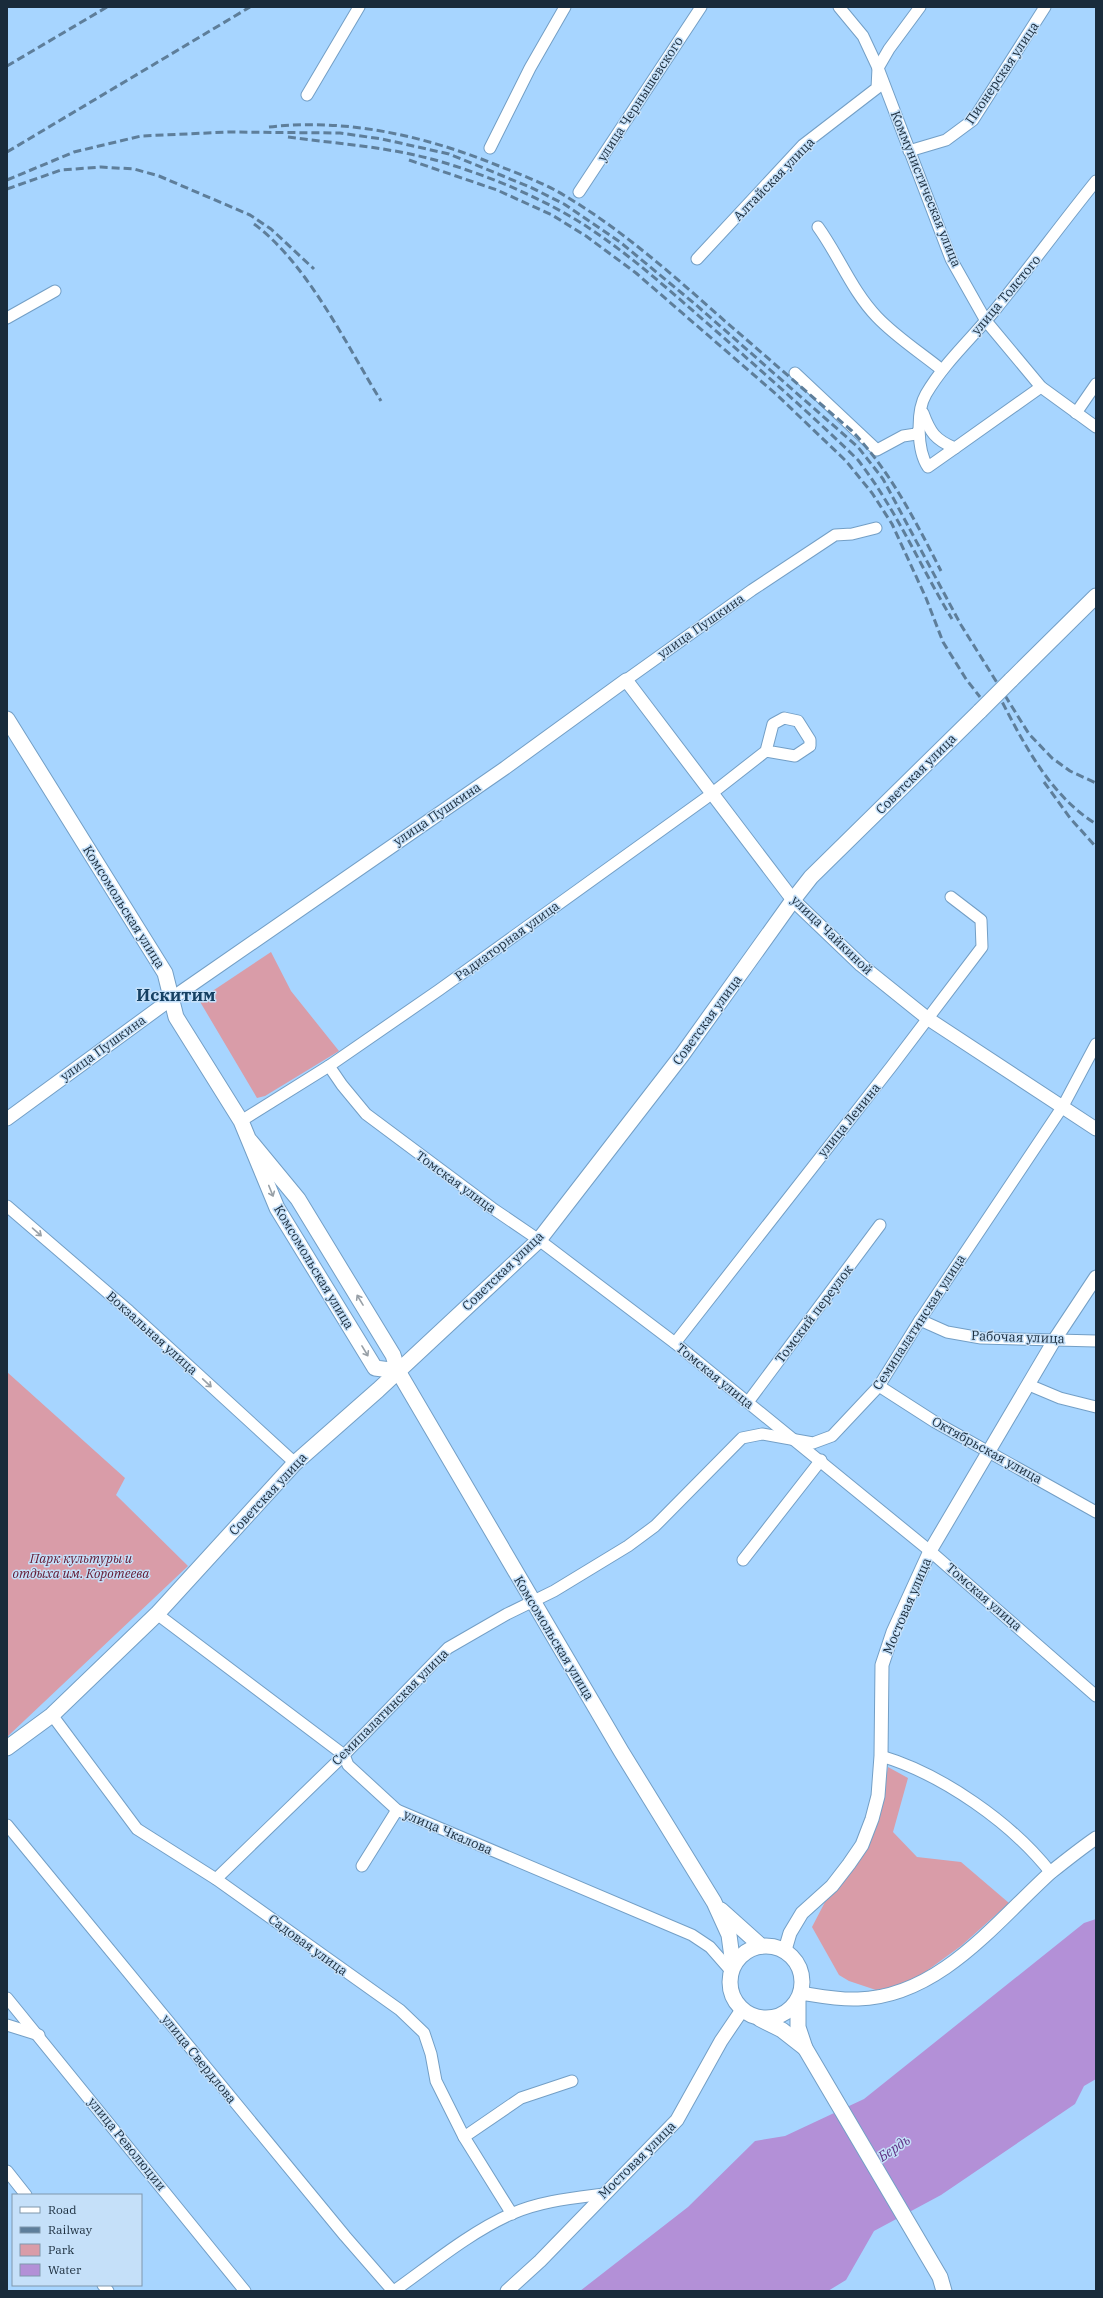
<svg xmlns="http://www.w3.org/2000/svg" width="1103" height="2298" font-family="'IBM Plex Serif',serif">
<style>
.green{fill:#d99ca8}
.water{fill:#b390d7}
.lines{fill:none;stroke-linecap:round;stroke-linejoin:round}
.minor-casing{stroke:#739fc6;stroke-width:13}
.tertiary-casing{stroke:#739fc6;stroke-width:15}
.secondary-casing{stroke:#739fc6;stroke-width:17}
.minor{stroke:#fff;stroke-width:11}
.tertiary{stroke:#fff;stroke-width:13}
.secondary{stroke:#fff;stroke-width:15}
.rail{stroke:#5e7e9a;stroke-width:3;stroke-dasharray:8 4;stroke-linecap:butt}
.secondary-bridge-casing{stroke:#739fc6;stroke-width:17;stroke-linecap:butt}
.secondary-bridge{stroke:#fff;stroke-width:15}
.oneway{stroke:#98a0a7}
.labels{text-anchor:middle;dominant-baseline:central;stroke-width:3;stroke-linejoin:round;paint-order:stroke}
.street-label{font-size:13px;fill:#192b3b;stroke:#c5e0f9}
.park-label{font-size:13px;font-style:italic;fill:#62152e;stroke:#c5e0f9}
.water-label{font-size:14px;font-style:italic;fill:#603286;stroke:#c5e0f9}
.district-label{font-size:17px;font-weight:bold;fill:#154062;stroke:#c5e0f9}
</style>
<rect width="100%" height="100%" fill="#a7d5ff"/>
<!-- green -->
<g class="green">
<path d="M271,952L291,991L339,1051L265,1096L257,1098L199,1000Z"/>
<path d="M7,1372L125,1478L116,1495L188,1566L7,1737Z"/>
<path d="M888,1767L908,1778L893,1832L917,1857L961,1862L1009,1903L961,1946L921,1975L901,1985L876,1990L849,1981L839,1975L812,1927L825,1902L850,1874L877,1826Z"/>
</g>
<!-- water -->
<path class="water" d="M1096,1919V2079L1084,2086L1075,2104L941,2195L874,2231L846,2280L828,2291H580L688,2207L755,2141L785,2136L864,2099L1084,1923Z"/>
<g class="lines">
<defs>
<g id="minor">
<path d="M839,7L863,36L878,68L951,259L986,321L1041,387L1096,427"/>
<path d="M307,95L359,7"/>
<path d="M490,148L530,68L565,7"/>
<path d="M909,151L946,140L973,120L1045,7"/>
<path d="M579,192L701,7"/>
<path d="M818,227C839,256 852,291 877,317C896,337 921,353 942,370"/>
<path d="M697,259L803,145L877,88L878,68L889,49L920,7"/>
<path d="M7,318L55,291"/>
<path d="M795,373L877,450L903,436L916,434L919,430"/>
<path d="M923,413C930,432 935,440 955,448L1041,387"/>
<path d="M1076,413L1096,384"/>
<path d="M955,448L928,467C917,451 916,411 926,394C945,362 972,338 995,310C1030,267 1062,223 1096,181"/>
<path d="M626,680L752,590L835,535L852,534L876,528"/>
<path d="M329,1066L342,1085L366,1114L492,1208L539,1240L675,1343L930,1551L1096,1696"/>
<path d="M241,1121L329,1066L439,990L706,798L766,751L795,756L810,746V740L798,721L784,718L773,724L766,751"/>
<path d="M7,1206L129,1311L295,1463"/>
<path d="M920,1320L947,1332L981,1338L1096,1341"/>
<path d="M675,1343L891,1067L982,947L981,920L951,897"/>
<path d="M1029,1385L1060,1398L1096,1407"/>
<path d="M879,1386L935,1422L1096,1512"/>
<path d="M748,1402L880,1225"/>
<path d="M743,1560L821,1460"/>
<path d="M157,1614L344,1755L348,1765L397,1810L692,1935L710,1947L731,1971"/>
<path d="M52,1715L137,1829L216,1879L400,2010L424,2033L431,2054L436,2081L464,2137L512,2214"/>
<path d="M881,1756C942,1774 1012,1823 1051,1873"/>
<path d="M7,1825L345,2236L393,2291"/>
<path d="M362,1866L397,1810"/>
<path d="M216,1879L344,1755L448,1648L507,1614L554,1591L628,1546L655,1526L742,1438L762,1434L813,1443L832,1436L879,1386L920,1320L1063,1106L1096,1044"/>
<path d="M7,1998L245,2291"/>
<path d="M7,2025L39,2035"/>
<path d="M464,2137L521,2098L572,2081"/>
<path d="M7,2171L26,2195"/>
<path d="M103,2285L108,2291"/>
<path d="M394,2291C432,2264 469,2233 511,2214C540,2201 573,2198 604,2194"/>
</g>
<g id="tertiary">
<path d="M7,1119L171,999L505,768L626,680L793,900L861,965L927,1018L1096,1129"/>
<path d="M785,1950L790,1933L802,1913L832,1886L849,1864L862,1845L872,1819L878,1796L881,1756L882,1665L893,1632L930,1551L1055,1339L1096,1277"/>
<path d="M801,1993C820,1996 839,2000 858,1999C939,1997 996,1922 1050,1873C1065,1861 1080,1849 1096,1838"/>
<path d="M507,2291L540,2261L677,2120L721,2041L742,2010"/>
</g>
<g id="secondary">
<path d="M1011,680L1096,596"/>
<path d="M7,719L165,973L176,1017L241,1121L277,1208L375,1368L398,1371"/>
<path d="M251,1142L298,1199L393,1355L398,1371L621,1751L714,1902L729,1935L733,1965"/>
<path d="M7,1748L52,1715L157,1614L295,1463L378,1390L539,1240L682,1055L793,900L811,877L980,711"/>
<path d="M721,1910L761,1946"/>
<circle cx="766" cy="1982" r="36"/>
<path d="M798,2000V2027L805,2048L940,2277L944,2291"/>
<path d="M760,2019L782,2030L805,2048"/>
</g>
</defs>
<!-- minor casing -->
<use href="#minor" class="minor-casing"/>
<!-- tertiary casing -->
<use href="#tertiary" class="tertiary-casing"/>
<!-- secondary casing -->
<use href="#secondary" class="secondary-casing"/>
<!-- minor -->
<use href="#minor" class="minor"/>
<!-- tertiary -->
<use href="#tertiary" class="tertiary"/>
<!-- secondary -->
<use href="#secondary" class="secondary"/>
<!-- rail -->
<g class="rail">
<path d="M7,66L107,7"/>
<path d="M269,127C347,118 426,136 499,166C522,175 546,184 567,197C625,232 675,277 726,322C768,358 810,395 852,431C891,472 916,522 941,571"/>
<path d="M288,137C339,144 392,147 442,162C492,177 542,198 586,226C635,258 679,299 723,337C768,377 814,417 858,460C896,509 920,566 952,619"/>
<path d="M7,152L250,7"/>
<path d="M409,160L497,190L552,215L586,236L636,273L777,395L846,461L872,493L892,524L926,598L943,642L966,679L980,697"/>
<path d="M7,180L74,152L141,136L229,132L340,133L382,139L449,154L530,187L564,204L620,242L695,304L858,447L883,479L961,625L1029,734L1052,758L1070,771L1096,783"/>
<path d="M7,189L61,170L101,167L134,169L159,176L250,215L271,229L314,269"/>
<path d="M254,224C307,263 346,344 381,401"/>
<path d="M997,692C1022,740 1048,794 1096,824"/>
<path d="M1044,782L1070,818L1096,847"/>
</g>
<defs>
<path id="secondary-bridge" d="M980,711L1011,680"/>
</defs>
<!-- secondary-bridge casing -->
<use href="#secondary-bridge" class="secondary-bridge-casing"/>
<!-- secondary-bridge -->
<use href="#secondary-bridge" class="secondary-bridge"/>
</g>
<!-- one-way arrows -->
<defs><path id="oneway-shaft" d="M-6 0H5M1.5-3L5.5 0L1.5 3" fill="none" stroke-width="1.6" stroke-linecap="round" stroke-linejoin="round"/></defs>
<g class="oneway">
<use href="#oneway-shaft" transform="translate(271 1191) rotate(68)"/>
<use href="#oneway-shaft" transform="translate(37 1232) rotate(41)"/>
<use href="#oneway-shaft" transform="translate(360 1300) rotate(-121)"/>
<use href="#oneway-shaft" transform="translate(365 1351) rotate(59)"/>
<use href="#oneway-shaft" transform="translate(207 1383) rotate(43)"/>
</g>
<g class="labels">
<!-- street labels -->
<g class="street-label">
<text transform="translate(1002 73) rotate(-56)">Пионерская улица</text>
<text transform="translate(640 99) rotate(-57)">улица Чернышевского</text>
<text transform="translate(774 179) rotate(-46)">Алтайская улица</text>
<text transform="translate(926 189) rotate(68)">Коммунистическая улица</text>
<text transform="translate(1006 295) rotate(-50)">улица Толстого</text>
<text transform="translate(701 626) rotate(-35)">улица Пушкина</text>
<text transform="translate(916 774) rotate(-45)">Советская улица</text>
<text transform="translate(437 814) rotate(-34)">улица Пушкина</text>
<text transform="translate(124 907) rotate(58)">Комсомольская улица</text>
<text transform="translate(832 935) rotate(44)">улица Чайкиной</text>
<text transform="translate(507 941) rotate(-36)">Радиаторная улица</text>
<text transform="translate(707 1020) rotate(-54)">Советская улица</text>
<text transform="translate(103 1048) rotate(-36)">улица Пушкина</text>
<text transform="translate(849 1120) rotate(-51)">улица Ленина</text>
<text transform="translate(456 1182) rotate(36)">Томская улица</text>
<text transform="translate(314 1267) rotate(59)">Комсомольская улица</text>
<text transform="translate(503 1271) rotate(-44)">Советская улица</text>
<text transform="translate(814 1314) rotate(-53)">Томский переулок</text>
<text transform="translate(919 1322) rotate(-57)">Семипалатинская улица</text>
<text transform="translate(152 1333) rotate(42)">Вокзальная улица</text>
<text transform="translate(1018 1337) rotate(2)">Рабочая улица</text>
<text transform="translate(715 1376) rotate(39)">Томская улица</text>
<text transform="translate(987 1450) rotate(29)">Октябрьская улица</text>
<text transform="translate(268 1494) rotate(-47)">Советская улица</text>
<text transform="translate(984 1597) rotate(41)">Томская улица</text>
<text transform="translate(907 1606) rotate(-67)">Мостовая улица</text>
<text transform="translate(554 1638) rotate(59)">Комсомольская улица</text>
<text transform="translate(390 1707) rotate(-45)">Семипалатинская улица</text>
<text transform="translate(448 1832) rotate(23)">улица Чкалова</text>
<text transform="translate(308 1945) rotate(36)">Садовая улица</text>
<text transform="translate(199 2059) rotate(51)">улица Свердлова</text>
<text transform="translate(127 2144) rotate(51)">улица Революции</text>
<text transform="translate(637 2160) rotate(-45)">Мостовая улица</text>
</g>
<!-- park labels -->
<g class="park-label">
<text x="81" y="1558">Парк культуры и<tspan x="81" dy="15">отдыха им. Коротеева</tspan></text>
</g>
<!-- water labels -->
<g class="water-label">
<text transform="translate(894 2148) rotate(-34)">Бердь</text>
</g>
<!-- district labels -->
<g class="district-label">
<text x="176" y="995">Искитим</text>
</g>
</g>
<!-- border -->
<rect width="1103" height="2298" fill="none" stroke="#192b3b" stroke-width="16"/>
<!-- legend -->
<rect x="12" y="2194" width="130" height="92" fill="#c5e0f9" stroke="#8098ad"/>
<rect x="20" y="2207" width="20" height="6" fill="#ffffff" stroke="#8098ad"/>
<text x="48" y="2214" font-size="12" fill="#192b3b">Road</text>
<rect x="20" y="2227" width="20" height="6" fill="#5e7e9a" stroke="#8098ad"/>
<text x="48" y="2234" font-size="12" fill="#192b3b">Railway</text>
<rect x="20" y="2244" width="20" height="12" fill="#d99ca8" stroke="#8098ad"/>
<text x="48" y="2254" font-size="12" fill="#192b3b">Park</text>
<rect x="20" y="2264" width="20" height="12" fill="#b390d7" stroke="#8098ad"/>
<text x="48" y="2274" font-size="12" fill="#192b3b">Water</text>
</svg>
